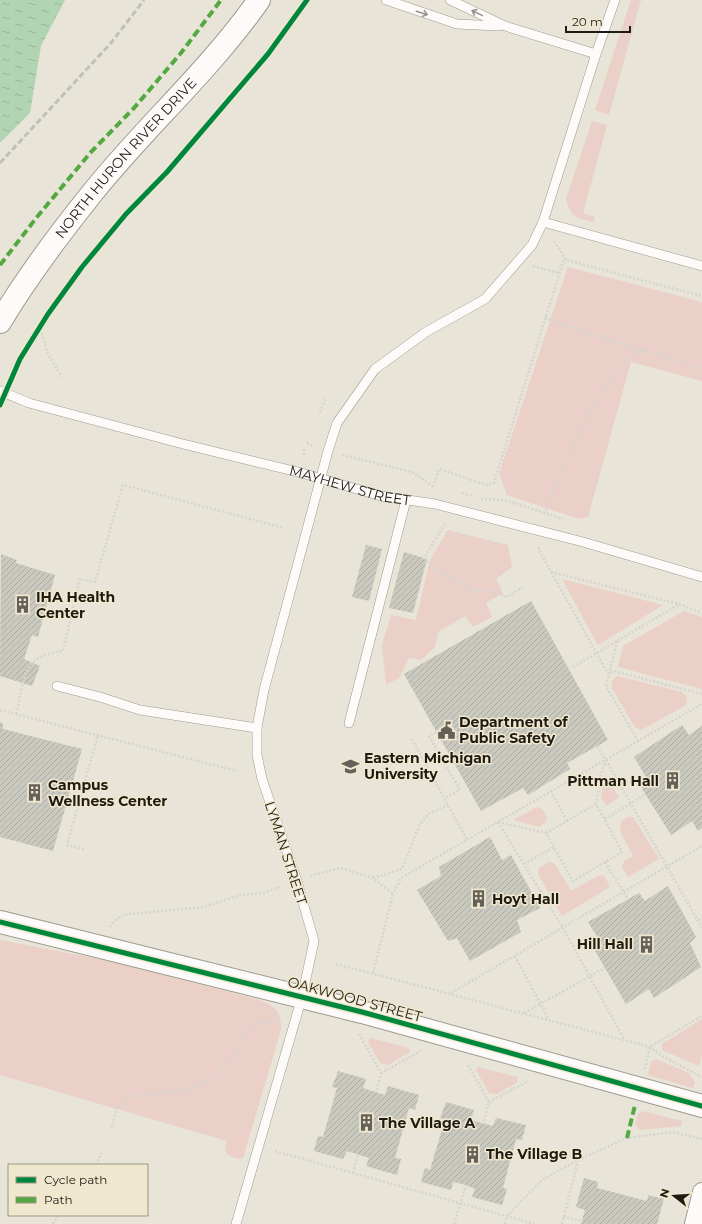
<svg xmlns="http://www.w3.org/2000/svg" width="702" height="1224" font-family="Montserrat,sans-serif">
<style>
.green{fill:#ead0c7}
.water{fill:url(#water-ripples)}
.building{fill:url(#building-hatch)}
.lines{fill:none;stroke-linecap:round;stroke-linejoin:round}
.service-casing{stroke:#9e9a90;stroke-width:10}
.minor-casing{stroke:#9e9a90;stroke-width:20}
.tertiary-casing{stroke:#9e9a90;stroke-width:24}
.secondary-casing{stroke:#9e9a90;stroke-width:24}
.path{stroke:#d5d4d0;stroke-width:2.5;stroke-dasharray:2 2;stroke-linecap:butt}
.service{stroke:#fcfbf9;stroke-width:9}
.minor{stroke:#fcfbf9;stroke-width:18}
.tertiary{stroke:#fcfbf9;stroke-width:22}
.secondary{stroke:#fcfbf9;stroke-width:22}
.rail{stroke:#c1bfbc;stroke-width:3;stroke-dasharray:6 3;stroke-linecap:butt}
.quiet{stroke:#52a942;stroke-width:4;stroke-dasharray:8 4;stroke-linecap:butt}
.cycleway-casing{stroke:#f0e7cf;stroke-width:8}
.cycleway{stroke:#00873e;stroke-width:5}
.oneway{stroke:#999692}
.labels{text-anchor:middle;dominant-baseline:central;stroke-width:3;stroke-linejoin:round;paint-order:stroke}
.street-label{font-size:14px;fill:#1f1b13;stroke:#f0e7cf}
.poi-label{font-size:14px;font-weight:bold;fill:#1f1b13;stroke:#f0e7cf;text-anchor:start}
</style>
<defs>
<pattern id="water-ripples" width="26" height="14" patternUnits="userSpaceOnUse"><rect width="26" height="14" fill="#b1d5b3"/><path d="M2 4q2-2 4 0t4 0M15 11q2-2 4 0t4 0" fill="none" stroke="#98b699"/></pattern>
<pattern id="building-hatch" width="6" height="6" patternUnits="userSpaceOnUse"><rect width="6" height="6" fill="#cac9bf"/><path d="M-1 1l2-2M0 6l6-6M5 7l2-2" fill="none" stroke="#adaca3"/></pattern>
</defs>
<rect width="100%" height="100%" fill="#e8e4d7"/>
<!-- green -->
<g class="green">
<path d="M631,0H641L609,115L595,110Z"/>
<path d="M592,121L607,125L583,213L595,217L593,222C576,218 571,217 566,199Z"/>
<path d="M568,267L702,302V381L631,362L588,517L579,519L507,495L499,474Z"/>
<path d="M448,530L508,545L512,567L496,579L503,593L486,603L492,617L473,627L465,616L438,632L435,647L421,660L409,658L399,678L386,685L382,645L391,615L416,620L430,560Z"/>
<path d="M562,579L663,605L598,645Z"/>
<path d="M684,611L702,617V689L618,667L623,646Z"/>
<path d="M617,676L682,692L687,697L686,705L643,729L639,730L634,726L612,688V681Z"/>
<path d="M605,775L619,797L606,806L601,796Z"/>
<path d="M537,807L542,809L547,818L545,823L539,827L513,820Z"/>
<path d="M628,817H633L659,859L628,877L622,867L624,861L633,856L620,831L621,822Z"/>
<path d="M549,862L555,864L571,891L600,875L605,877L610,887L562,916L538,874L539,868Z"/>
<path d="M0,940L115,962L260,1000C277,1008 281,1010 281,1030L243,1158L238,1159L228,1155L225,1150L227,1141L0,1075Z"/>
<path d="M702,1019V1055L699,1066L662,1050V1044Z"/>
<path d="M370,1038L409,1048L410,1052L388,1065L380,1063L368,1042Z"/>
<path d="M656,1059L689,1073L695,1082L693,1088L648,1075L651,1062Z"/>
<path d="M478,1067L517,1077L518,1082L497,1094L489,1093L476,1070Z"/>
<path d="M643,1111L682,1121L681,1126L640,1130L635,1124L638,1114Z"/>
</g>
<!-- water -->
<path class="water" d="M0,0H65L41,46L30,113L0,143Z"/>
<!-- building -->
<g class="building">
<path d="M366,545L382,549L369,601L352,597Z"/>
<path d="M404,552L427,559L413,613L389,608Z"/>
<path d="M1,554L17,560L16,563L55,575L38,637L32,635L24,659L40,666L32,686L0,676Z"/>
<path d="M531,601L608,740L567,763L570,769L528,795L523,788L481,811L404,674Z"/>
<path d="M0,722L3,724V729L82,749L53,851L0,837Z"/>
<path d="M682,725L689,735L702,726V828L698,831L692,821L671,835L639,784L646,777L634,757Z"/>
<path d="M490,837L502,860L511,855L540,908L517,920L521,932L470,961L457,938L448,941L417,890L441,876L439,867Z"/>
<path d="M668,886L696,937L690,943L701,967L654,998L649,989L626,1004L595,951L603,946L588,922L639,893L645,901Z"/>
<path d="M338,1071L366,1079L363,1088L385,1095L388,1086L419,1095L415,1110L409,1108L395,1158L401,1159L397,1175L366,1166L369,1158L347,1151L343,1159L314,1151L318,1136L323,1137L337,1088L332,1087Z"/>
<path d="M446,1102L474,1110L471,1120L493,1126L496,1118L526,1125L522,1140L516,1139L503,1188L507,1189L502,1205L472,1197L475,1189L466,1185L453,1182L451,1190L421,1182L425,1168L430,1170L445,1119L440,1118Z"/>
<path d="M584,1178L598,1182L597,1188L647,1201L648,1195L664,1199L657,1224H581L585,1210L576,1207Z"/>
</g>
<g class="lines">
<defs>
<g id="service">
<path d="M386,0L457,24L499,26"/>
<path d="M450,0L505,26L596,54"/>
<path d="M543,222L702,266"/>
<path id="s1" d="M0,391L29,403L183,444L298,472L381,496L435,504L583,542L702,577"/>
<path d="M57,686L100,697L140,710L257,728"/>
<path d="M349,723L406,500"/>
<path d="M236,1224L302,997L314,941L297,881L262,779L257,755V728L264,690L328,451L337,423L375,369L426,332L485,299L532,245L543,222L596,54L615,0"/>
</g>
<path id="minor" d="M694,1224L702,1192"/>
<path id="tertiary" d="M0,922L362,1012L702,1106"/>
<g id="secondary">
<path id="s2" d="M0,322C27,277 60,233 93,192C146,126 210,70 259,0"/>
</g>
</defs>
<!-- service casing -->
<use href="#service" class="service-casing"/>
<!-- minor casing -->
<use href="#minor" class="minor-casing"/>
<!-- tertiary casing -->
<use href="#tertiary" class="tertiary-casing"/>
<!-- secondary casing -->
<use href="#secondary" class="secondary-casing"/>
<!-- path -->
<g class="path">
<path d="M554,241L566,260L702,296"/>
<path d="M533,266L559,273"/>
<path d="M545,318L641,350"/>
<path d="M38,331L42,334L48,354L62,377"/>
<path d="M320,412L326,397"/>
<path d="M307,443L314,446"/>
<path d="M304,449V455"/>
<path d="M342,455L412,472L434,487"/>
<path d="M433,487L439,469L487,485L494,483L563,262L566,260"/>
<path d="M462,493L473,496"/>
<path d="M481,499L505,500L563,519"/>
<path d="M544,514C565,467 596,376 642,350L702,368"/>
<path d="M445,524L424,558L432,567L473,591H490L507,597L523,587"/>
<path d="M539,547V550L608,674L614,671L702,694"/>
<path d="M551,572L679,604L702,613"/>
<path d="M617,641L606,686L638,741"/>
<path d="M573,667L678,605"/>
<path d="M0,710L237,771"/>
<path d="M16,714C26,678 19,657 63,651L80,579L95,582L123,485L284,528"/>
<path d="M436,732L429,736L460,790L445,798"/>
<path d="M412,739L467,840"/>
<path d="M606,760L702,928"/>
<path d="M551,791L567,821"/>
<path d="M596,804L546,833L573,881L622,852L596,804L601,774L606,760L597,746"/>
<path d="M605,819L646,794"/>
<path d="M498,822L563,928L624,1039"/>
<path d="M498,822L546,833"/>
<path d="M84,849L67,845L98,735"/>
<path d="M605,862L628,899"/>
<path d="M524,864L554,847"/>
<path d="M310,876L340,868L373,878L393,894"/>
<path d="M373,878L402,869L419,826L428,814L448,805"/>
<path d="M698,920L702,918"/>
<path d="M110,927C115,919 121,916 129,914L204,907L240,895L264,893L282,886"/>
<path d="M515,956L549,1020"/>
<path d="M336,964L650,1047L662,1056L702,1077"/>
<path d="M373,973L393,894L401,878L702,704"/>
<path d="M451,993L702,846"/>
<path d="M524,1013L605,968"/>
<path d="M359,1034L381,1073L376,1092"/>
<path d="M468,1065L489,1102L483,1124"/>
<path d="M645,1069L650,1047L702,1016"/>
<path d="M381,1073L421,1051"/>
<path d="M489,1102L528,1081"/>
<path d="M111,1128L118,1107L133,1096L188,1090L213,1079L231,1060L246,1033L254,1023L261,1022L271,1024L274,1013"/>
<path d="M275,1151L534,1224"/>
<path d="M96,1165L102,1153"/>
<path d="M353,1173L358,1154"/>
<path d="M563,1217L582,1221"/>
<path d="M53,1224L59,1215"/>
<path d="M454,1224L466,1185"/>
<path d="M505,1224L507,1216L542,1180L578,1160L627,1138L673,1132L702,1139"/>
<path d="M562,1224L578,1161"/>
</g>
<!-- service -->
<use href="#service" class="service"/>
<!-- minor -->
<use href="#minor" class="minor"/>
<!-- tertiary -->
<use href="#tertiary" class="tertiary"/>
<!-- secondary -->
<use href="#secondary" class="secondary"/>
<!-- rail -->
<path class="rail" d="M0,163L111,43L144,0"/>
<!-- quiet -->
<g class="quiet">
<path d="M0,265L37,217L91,152L134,108L181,53L221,0"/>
<path d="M627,1138L635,1105"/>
</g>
<defs>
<g id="cycleway">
<path d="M0,405L20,359L48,314L82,267L126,214L167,172L268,54L307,0"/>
<path d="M0,922L362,1012L702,1106"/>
</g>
</defs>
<!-- cycleway casing -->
<use href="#cycleway" class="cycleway-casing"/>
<!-- cycleway -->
<use href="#cycleway" class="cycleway"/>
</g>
<!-- one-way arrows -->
<defs><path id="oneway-shaft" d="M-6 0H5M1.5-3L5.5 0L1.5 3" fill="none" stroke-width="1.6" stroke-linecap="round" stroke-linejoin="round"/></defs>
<g class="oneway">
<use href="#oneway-shaft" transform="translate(422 13) rotate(17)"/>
<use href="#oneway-shaft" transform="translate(477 13) rotate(-154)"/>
</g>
<!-- icons -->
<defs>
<symbol id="building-bare" viewBox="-9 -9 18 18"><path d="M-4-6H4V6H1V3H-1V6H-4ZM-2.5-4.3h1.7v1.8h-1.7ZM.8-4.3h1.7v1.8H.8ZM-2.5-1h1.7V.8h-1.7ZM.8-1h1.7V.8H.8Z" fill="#656158" stroke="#f0e7cf" stroke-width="2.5" paint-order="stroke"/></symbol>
<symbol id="civic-bare" viewBox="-9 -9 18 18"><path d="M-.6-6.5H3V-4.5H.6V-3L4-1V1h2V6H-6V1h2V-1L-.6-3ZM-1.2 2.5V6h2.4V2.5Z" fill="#656158" stroke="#f0e7cf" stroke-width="2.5" paint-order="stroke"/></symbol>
<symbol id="university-bare" viewBox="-9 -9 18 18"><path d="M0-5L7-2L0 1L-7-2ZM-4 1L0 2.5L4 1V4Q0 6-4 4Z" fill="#656158" stroke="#f0e7cf" stroke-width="2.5" paint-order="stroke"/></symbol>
</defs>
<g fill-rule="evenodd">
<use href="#building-bare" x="10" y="592" width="25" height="25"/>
<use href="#civic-bare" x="434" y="718" width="25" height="25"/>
<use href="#university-bare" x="338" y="754" width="25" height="25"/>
<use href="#building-bare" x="660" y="768" width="25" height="25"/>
<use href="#building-bare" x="22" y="780" width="25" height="25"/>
<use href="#building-bare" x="466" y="886" width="25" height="25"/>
<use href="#building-bare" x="634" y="932" width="25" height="25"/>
<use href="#building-bare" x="354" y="1110" width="25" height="25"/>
<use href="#building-bare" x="460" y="1142" width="25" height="25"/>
</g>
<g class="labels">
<!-- street labels -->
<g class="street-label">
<text stroke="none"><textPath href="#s2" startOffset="207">NORTH HURON RIVER DRIVE</textPath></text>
<text stroke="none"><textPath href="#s1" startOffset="363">MAYHEW STREET</textPath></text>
<text transform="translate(286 853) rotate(72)">LYMAN STREET</text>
<text transform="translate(355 999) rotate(15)">OAKWOOD STREET</text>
</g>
<!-- poi labels -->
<g class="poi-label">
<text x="36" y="597">IHA Health<tspan x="36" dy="16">Center</tspan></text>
<text x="459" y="722">Department of<tspan x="459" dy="16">Public Safety</tspan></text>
<text x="364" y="758">Eastern Michigan<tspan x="364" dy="16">University</tspan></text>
<text x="659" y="781" text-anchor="end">Pittman Hall</text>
<text x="48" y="785">Campus<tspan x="48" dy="16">Wellness Center</tspan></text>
<text x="492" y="899">Hoyt Hall</text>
<text x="633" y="944" text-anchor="end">Hill Hall</text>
<text x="379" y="1123">The Village A</text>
<text x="486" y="1154">The Village B</text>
</g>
</g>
<!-- legend -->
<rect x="8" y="1164" width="140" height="52" fill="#f0e7cf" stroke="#9c9584"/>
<rect x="16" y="1177" width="20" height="6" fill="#00873e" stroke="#9c9584"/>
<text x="44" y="1184" font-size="12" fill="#1f1b13">Cycle path</text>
<rect x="16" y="1197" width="20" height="6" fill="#52a942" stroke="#9c9584"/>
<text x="44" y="1204" font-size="12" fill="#1f1b13">Path</text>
<!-- north arrow -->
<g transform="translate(674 1196) rotate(287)" stroke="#f0e7cf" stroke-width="3" paint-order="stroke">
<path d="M0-3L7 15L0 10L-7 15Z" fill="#1f1b13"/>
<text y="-6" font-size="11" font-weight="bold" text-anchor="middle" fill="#1f1b13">N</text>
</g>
<!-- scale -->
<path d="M566 26v6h64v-6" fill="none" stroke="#1f1b13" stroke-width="2"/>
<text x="572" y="26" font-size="12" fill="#1f1b13" stroke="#f0e7cf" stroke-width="3" paint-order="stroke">20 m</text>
</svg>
